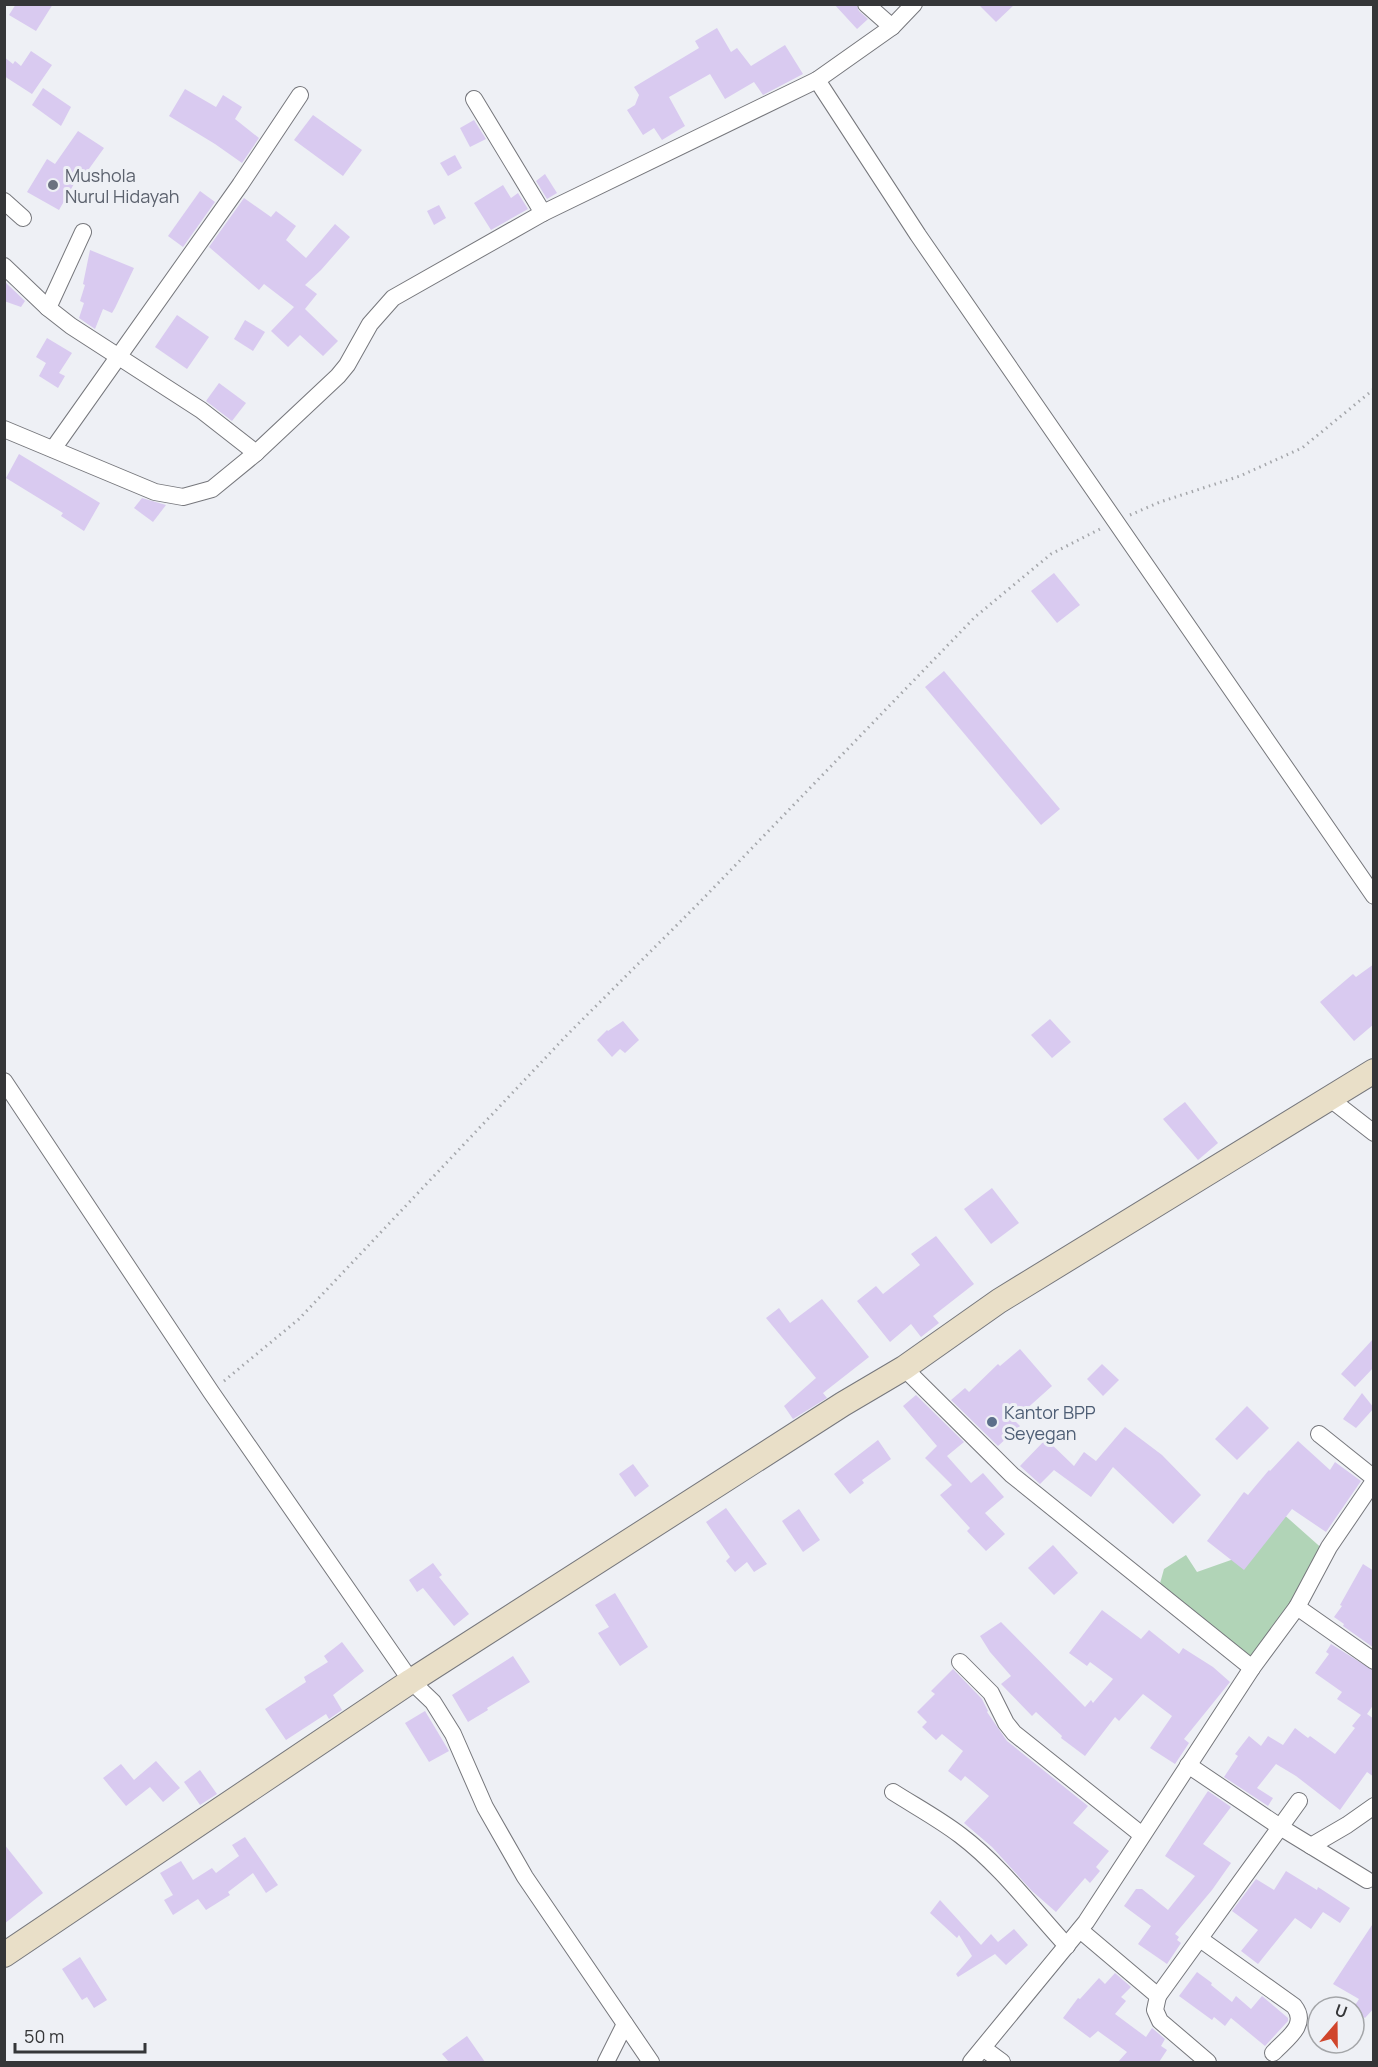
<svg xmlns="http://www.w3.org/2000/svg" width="1378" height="2067" font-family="Manrope,sans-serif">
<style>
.green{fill:#b1d4b7}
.building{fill:#d9caf0}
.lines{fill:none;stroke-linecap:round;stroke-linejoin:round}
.street-casing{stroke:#76777c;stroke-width:18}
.secondary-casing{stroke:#76777c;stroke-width:26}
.path{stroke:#a5a7ab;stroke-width:3;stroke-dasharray:1.5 4.5;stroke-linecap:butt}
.street{stroke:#fff;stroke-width:16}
.secondary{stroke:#e9dfc8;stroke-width:24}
.worship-dot{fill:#6b7280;stroke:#eef0f5;stroke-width:2}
.service-dot{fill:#5c6f8a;stroke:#eef0f5;stroke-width:2}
.labels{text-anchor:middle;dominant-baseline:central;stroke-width:6;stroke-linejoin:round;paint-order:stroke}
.worship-label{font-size:18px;fill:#5b616d;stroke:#eef0f5;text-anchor:start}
.service-label{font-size:18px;fill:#4e5e75;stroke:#eef0f5;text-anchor:start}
</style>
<rect width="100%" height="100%" fill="#eef0f5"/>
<!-- green -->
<path class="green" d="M1281,1512L1326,1552L1260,1659L1244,1655L1159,1587L1164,1569L1186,1555L1197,1572L1231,1560Z"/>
<!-- building -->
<g class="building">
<path d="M16,4H53L36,31L9,15Z"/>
<path d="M834,4H856L859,11L868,19L857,29Z"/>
<path d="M978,4H1015L996,22Z"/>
<path d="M717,28L731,52L737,48L751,66L785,45L803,74L763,95L754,82L725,99L710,74L669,97L685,126L662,140L654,128L643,135L627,110L635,105L639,95L634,87L699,48L695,41Z"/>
<path d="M31,51L52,65L32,94L4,76V57L13,64L15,61L21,66Z"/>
<path d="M43,88L71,107L61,126L32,105Z"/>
<path d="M185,89L216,107L223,95L242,107L235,119L259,138L242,163L215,144L169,116Z"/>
<path d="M313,115L362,150L343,176L294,140Z"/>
<path d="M474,120L486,139L470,147L460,128Z"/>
<path d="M78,131L104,148L86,173L82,170L59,210L27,192L47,159L55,164Z"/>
<path d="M455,155L462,168L448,176L440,163Z"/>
<path d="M545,174L557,193L547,199L536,181Z"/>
<path d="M503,185L511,198L518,193L528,209L491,230L474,203Z"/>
<path d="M200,191L215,202L183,247L168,236Z"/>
<path d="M244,198L271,217L276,211L296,226L286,240L306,258L335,224L350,237L321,270L305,285L317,294L305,309L338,341L323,356L300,335L288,347L271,331L294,307L264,284L259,290L209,247Z"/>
<path d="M439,205L446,218L434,225L427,211Z"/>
<path d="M90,250L134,268L115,308L112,313L103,309L95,329L79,318L84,303L80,301L85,285L83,284Z"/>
<path d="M4,281L25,301L21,307L4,301Z"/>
<path d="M177,315L209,337L187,369L155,347Z"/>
<path d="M245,320L265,332L253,351L234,339Z"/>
<path d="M47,338L72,353L59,373L65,376L58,388L39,376L46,363L36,357Z"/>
<path d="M219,383L246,403L232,421L206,401Z"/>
<path d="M19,454L100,503L84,531L61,516L63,513L6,478Z"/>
<path d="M142,498L166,505L153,522L134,508Z"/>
<path d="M1054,573L1080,605L1057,623L1031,591Z"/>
<path d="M944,671L1060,809L1041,825L925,687Z"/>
<path d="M1374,964V1024L1354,1041L1320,1002L1353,974L1356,977Z"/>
<path d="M1050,1019L1071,1042L1052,1058L1031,1035Z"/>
<path d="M623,1021L639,1040L625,1053L620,1049L612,1057L597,1040L607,1030L608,1031Z"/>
<path d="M1185,1102L1218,1143L1198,1160L1163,1119Z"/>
<path d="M992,1188L1019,1223L991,1244L964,1209Z"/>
<path d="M936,1236L974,1284L933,1316L939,1323L921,1337L911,1324L890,1342L857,1301L876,1286L883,1294L920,1265L911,1254Z"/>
<path d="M822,1299L869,1357L823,1393L827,1398L793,1419L784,1406L816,1378L766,1318L779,1308L790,1323Z"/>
<path d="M1374,1338V1367L1355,1387L1341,1374Z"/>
<path d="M1020,1349L1052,1386L1014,1420L1020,1426L998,1446L951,1400L965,1388L969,1392L998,1364L1000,1366Z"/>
<path d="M1102,1364L1119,1380L1103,1396L1087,1379Z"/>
<path d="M1362,1393L1374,1408L1356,1428L1343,1419Z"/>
<path d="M916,1395L964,1442L947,1456L971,1483L983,1473L1004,1497L985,1513L1005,1534L986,1551L967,1531L970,1528L940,1495L952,1485L925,1458L937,1446L903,1406Z"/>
<path d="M1247,1406L1269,1428L1237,1460L1215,1439Z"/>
<path d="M1125,1427L1162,1455L1201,1495L1173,1524L1113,1467L1091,1497L1054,1470L1040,1484L1020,1466L1046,1439L1074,1466L1084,1452L1096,1461Z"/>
<path d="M878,1440L891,1459L862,1480L864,1483L850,1494L834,1474Z"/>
<path d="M1298,1441L1330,1470L1335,1462L1361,1481L1326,1532L1292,1509L1244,1570L1207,1541L1244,1492L1248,1495L1269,1470L1270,1471Z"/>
<path d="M633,1464L649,1486L635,1497L619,1474Z"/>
<path d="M726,1508L767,1564L754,1572L747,1562L735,1572L726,1561L730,1557L706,1522Z"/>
<path d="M799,1509L820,1540L803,1552L782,1521Z"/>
<path d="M1053,1545L1078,1573L1054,1595L1028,1568Z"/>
<path d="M433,1563L442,1575L439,1577L469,1614L454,1626L423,1588L417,1592L409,1580Z"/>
<path d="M1363,1564L1374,1571V1648L1343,1626L1344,1624L1334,1617L1342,1606L1340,1605Z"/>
<path d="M615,1593L648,1647L620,1666L598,1633L609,1627L595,1605Z"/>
<path d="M1102,1610L1141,1639L1149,1630L1179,1654L1183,1648L1213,1667L1230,1682L1184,1739L1189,1743L1175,1764L1150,1748L1172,1716L1143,1694L1119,1721L1115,1717L1085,1756L1061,1738L1062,1736L1036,1712L1032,1716L1001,1684L1011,1676L990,1652L980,1636L1001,1622L1085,1707L1091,1700L1093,1703L1113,1679L1090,1662L1087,1666L1069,1653Z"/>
<path d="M342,1642L364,1671L333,1695L342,1710L329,1719L326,1714L286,1740L265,1709L306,1682L304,1677L328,1662L324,1656Z"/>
<path d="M1331,1644L1374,1671V1704L1367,1714L1374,1719V1777L1367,1772L1340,1810L1296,1776L1276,1764L1257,1788L1273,1798L1268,1806L1224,1777L1238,1756L1235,1754L1249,1736L1261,1746L1268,1736L1283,1745L1295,1728L1308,1738L1310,1736L1335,1754L1355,1728L1352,1726L1361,1715L1337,1699L1342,1692L1315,1673L1329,1654L1326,1652Z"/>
<path d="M513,1656L530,1682L487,1708L488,1710L468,1722L452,1695Z"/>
<path d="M953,1669L982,1699L988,1711L987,1712L1007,1741L1088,1806L1073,1823L1109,1851L1096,1867L1100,1871L1090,1883L1085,1878L1056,1912L1032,1891L992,1847L964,1823L989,1796L965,1776L961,1781L948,1771L963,1751L942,1734L936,1740L922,1727L927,1722L917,1712L935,1694L931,1691Z"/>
<path d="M425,1711L449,1751L429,1762L405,1723Z"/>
<path d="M156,1761L180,1788L163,1802L150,1787L126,1806L103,1778L121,1764L134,1780Z"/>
<path d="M200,1770L217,1794L200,1805L184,1782Z"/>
<path d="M1208,1791L1231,1807L1203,1844L1231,1863L1212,1890L1175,1934L1179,1937L1177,1940L1181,1943L1167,1964L1138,1944L1151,1926L1124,1906L1136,1889H1142L1168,1910L1195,1876L1165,1856Z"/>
<path d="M245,1837L278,1885L266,1893L253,1873L228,1892L230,1895L206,1910L198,1899L173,1915L164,1900L173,1895L160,1873L181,1861L193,1880L212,1868L216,1873L239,1856L232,1845Z"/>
<path d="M4,1844L43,1893L4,1924Z"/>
<path d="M1286,1871L1317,1890L1318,1887L1350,1908L1340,1923L1323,1912L1311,1929L1295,1918L1258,1964L1241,1951L1258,1930L1232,1911L1256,1879L1274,1890Z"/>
<path d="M940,1900L981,1945L991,1934L998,1942L1014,1929L1028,1945L1006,1965L995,1954L958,1977L956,1974L972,1956L959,1935L957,1938L930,1913Z"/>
<path d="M1374,1922V2008L1365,2018L1354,2011V2007L1359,1999L1333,1984Z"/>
<path d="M80,1957L107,2000L94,2008L87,1997L82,2000L62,1969Z"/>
<path d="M1197,1972L1212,1983L1211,1985L1232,2002L1236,1996L1251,2009L1262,1996L1288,2018V2021L1265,2046L1231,2018L1225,2026L1214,2017L1212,2020L1179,1996Z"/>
<path d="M1115,1973L1131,1987L1121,1997L1126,2001L1115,2014L1146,2037L1152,2028L1165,2039L1161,2046L1167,2050L1159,2062H1118L1127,2052L1098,2031L1090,2038L1063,2018L1078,1998L1080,1999L1099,1978L1105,1984Z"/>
<path d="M467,2036L485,2062H449L442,2054Z"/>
</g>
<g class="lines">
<defs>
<g id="street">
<path d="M866,4L892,27"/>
<path d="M817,80L918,235L1374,896"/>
<path d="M474,99L543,213"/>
<path d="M4,201L23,218"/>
<path d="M83,232L48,308L71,326L201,410L256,453"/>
<path d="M4,266L48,308"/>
<path d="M4,429L155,492L183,497L212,489L256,453L338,376L347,365L370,324L393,298L543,213L817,80L892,27L914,4"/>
<path d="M53,449L240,185L300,95"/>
<path d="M4,1081L211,1392L411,1681L433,1702L453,1734L485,1807L525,1877L651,2062"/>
<path d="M1329,1098L1374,1133"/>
<path d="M904,1368L1012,1475L1252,1668L1297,1607L1329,1547L1374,1481"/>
<path d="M1319,1434L1374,1478"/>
<path d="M1297,1607L1374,1661"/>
<path d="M960,1662L991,1693L1006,1723L1014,1733L1142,1835"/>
<path d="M1188,1765L1280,1827L1367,1880"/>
<path d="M893,1792C915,1806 939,1819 960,1835C1001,1866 1032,1908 1067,1946"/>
<path d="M1311,1846L1347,1825L1374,1806"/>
<path d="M1080,1930L1158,1996L1155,2010L1160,2021L1208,2062"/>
<path d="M1200,1939L1294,2006C1309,2025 1286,2039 1273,2053"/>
<path d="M1158,1996L1299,1801"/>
<path d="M983,2048L1002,2062"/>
<path d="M606,2062L625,2024"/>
<path d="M971,2062L1086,1922L1252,1668"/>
</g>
<path id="secondary" d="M4,1955L411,1681L843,1404L904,1368L999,1301L1374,1071"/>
</defs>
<!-- street casing -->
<use href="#street" class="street-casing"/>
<!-- secondary casing -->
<use href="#secondary" class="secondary-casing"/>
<!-- path -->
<g class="path">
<path d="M1130,515L1160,502L1240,476L1302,448L1374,389"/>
<path d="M224,1381L299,1319L568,1034L697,905L975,617L1051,554L1100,529"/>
</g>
<!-- street -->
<use href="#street" class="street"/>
<!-- secondary -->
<use href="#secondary" class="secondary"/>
</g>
<!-- markers -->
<circle class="worship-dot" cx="53" cy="185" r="6"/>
<circle class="service-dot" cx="992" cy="1422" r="6"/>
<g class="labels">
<!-- worship labels -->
<g class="worship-label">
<text x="65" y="175">Mushola<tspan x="65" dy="21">Nurul Hidayah</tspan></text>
</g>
<!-- service labels -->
<g class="service-label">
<text x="1004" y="1412">Kantor BPP<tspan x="1004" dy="21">Seyegan</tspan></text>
</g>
</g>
<!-- border -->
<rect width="1378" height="2067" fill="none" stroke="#353638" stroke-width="12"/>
<!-- north arrow -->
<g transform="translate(1336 2025) rotate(20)"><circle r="28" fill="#eef0f5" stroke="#a4a6a9" stroke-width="1.5"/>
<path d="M0-4.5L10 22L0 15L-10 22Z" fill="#d0452c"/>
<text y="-9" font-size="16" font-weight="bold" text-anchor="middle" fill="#353638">U</text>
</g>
<!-- scale -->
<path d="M15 2043v9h130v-9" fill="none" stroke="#353638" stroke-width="3"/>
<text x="24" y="2043" font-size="18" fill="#353638" stroke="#eef0f5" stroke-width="4.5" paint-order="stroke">50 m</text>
</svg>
